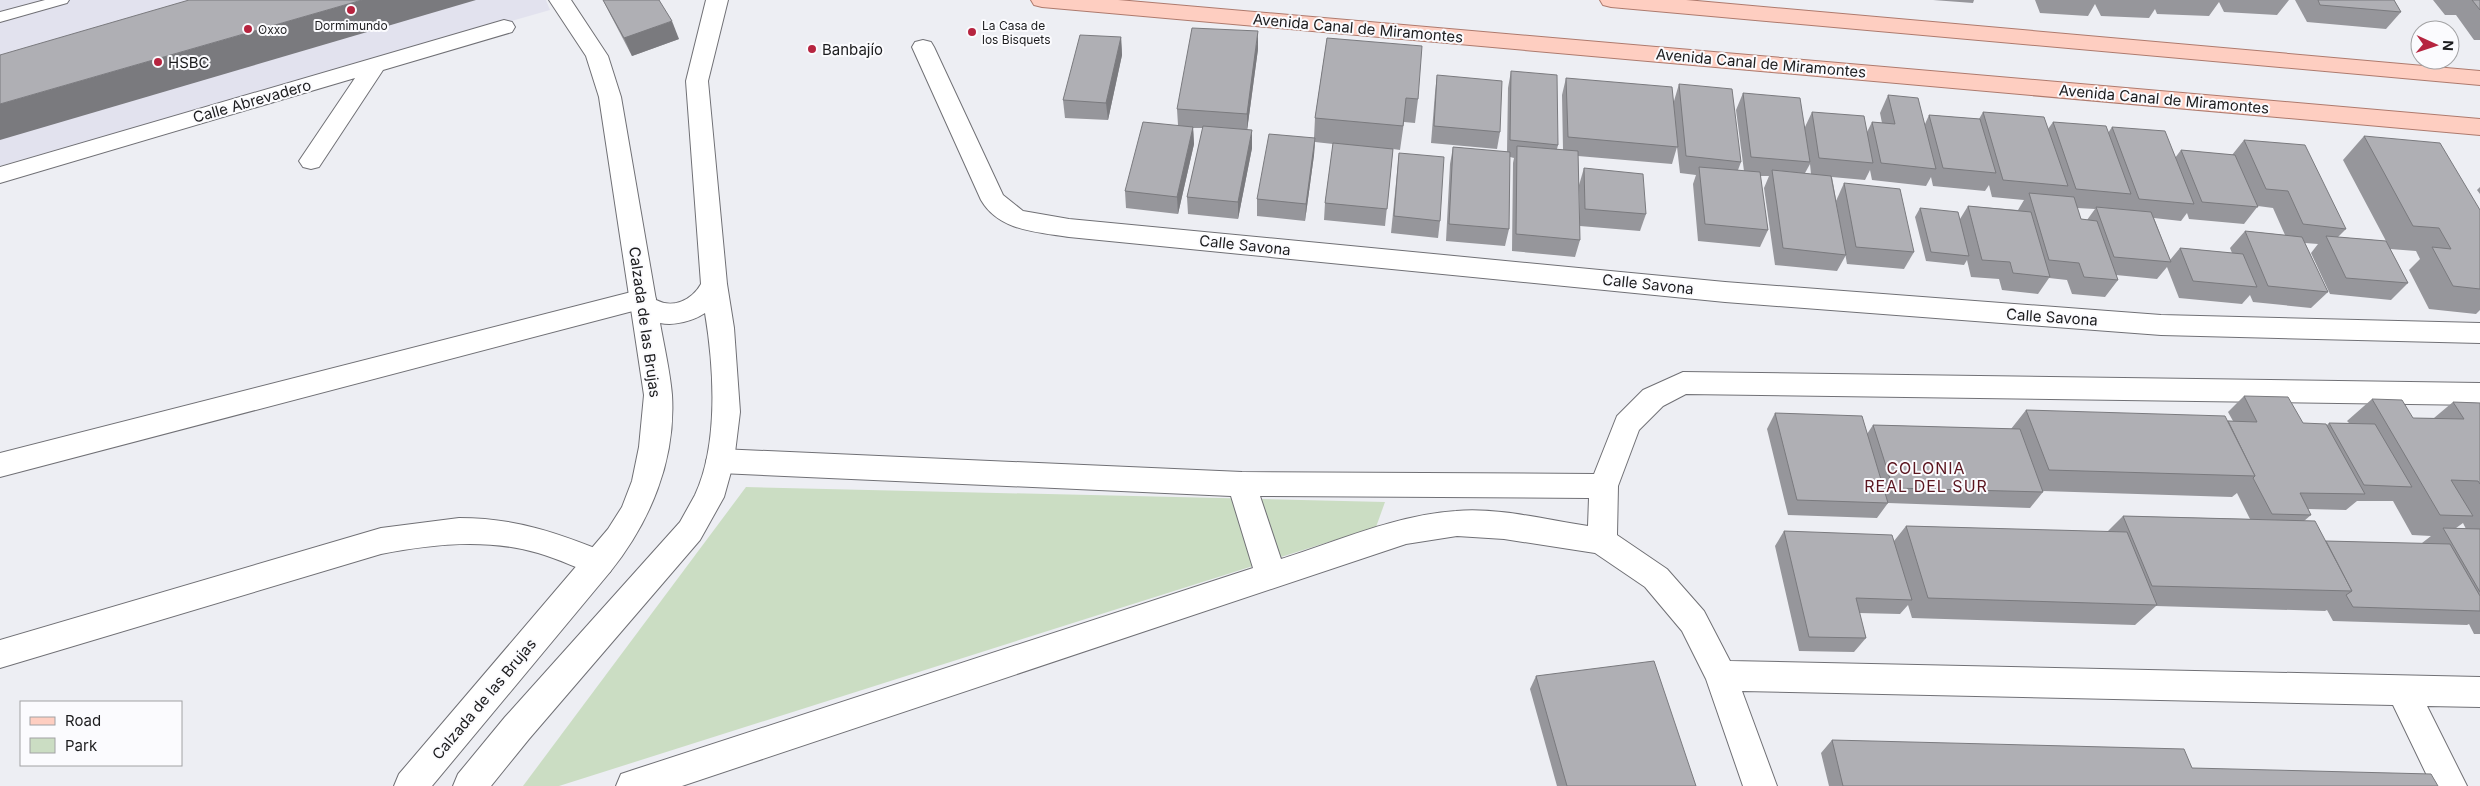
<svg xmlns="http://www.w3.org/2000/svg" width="2480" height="786" font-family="Inter,sans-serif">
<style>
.built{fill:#e2e2ee}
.green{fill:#cbddc3}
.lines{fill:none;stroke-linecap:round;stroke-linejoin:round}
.lane-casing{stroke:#707075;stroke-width:2}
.street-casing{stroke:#707075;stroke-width:2}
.secondary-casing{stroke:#707075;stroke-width:2}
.primary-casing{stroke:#ae7a6d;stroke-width:2}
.lane{fill:#fff;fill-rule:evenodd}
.street{fill:#fff;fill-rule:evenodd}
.secondary{fill:#fff;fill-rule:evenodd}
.primary{fill:#fecec1;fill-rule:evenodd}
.wall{fill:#96969b;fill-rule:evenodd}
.shaded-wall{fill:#7a7a7e}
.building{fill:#afafb4;stroke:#7a7a7e}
.poi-dot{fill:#b6243f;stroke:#fbfbfe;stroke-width:2}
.labels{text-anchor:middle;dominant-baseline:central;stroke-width:4;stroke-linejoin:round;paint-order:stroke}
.far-poi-label{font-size:12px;fill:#1c1c1e;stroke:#fbfbfe;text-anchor:start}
.street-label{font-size:15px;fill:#1c1c1e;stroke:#fbfbfe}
.poi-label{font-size:15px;fill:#1c1c1e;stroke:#fbfbfe;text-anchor:start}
.neighbourhood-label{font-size:16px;letter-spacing:1px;fill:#5b1620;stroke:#fbfbfe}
</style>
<rect width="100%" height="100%" fill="#edeef3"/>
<!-- built -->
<path class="built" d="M0,0H546L550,10L0,166Z"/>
<!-- green -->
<path class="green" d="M746,487L1385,502L1376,527L559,786H523Z"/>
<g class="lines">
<defs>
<path id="lane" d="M45,0H69L67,3L0,22V12Z"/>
<g id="street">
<path d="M504,20L512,22L515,27L512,32L383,70L319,167L311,169L303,167L299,161L355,78L0,183V167Z"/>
<path d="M923,40L931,42L934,47L1003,195L1023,211L1069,219L1725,282L2161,315L2480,323V343L2161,335L1725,302L1069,237C1037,232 999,231 981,200L912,47L915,42Z"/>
<path d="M643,289L652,292L656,299L652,306L0,477V453Z"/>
<path d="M1683,372L2480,383V405L1686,394L1663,406L1639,430L1618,486L1617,535L1667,569L1704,611L1730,661L2480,677V707L2427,706L2467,786H2432L2393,705L1742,691L1777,786H1743L1706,679L1682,631L1645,587L1595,553L1504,539L1457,536L1406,544L682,786H616L621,774L633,770L1253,568L1231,496L720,473L710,469L706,461L710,453L720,449L1242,472L1594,474L1617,416L1643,390ZM1260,496L1589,498L1588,526C1547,520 1497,507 1456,511C1396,515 1338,541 1281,559Z"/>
<path d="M459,518C516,518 558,533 610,554L614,563L610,572L599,576C579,569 559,559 538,553C486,538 433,544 381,554L0,668V640L381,528Z"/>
</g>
<path id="secondary" d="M549,0H571L608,56L621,97L656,300C673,309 692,300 701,284L686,81L706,0H728L708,81L727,284L734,328L740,412L734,461L724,497L700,540L529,739L491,786H453L458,774L505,717L680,522C685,513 690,504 695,495C719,444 714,367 705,313C693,321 675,326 660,323C664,346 670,371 672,395C676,461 650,522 610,572L432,786H394L399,774L608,529L622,507L632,481L639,447L644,395L599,97L586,56Z"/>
<g id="primary">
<path d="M1031,0H1118L2480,119V135L1042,7L1034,5Z"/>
<path d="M1600,0H1686L2480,71V85L1611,7L1603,5Z"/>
</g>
</defs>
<!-- lane casing -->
<use href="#lane" class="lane-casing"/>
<!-- street casing -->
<use href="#street" class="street-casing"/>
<!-- secondary casing -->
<use href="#secondary" class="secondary-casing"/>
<!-- primary casing -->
<use href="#primary" class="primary-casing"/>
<!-- lane -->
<use href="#lane" class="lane"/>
<!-- street -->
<use href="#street" class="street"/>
<!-- secondary -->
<use href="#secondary" class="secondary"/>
<!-- primary -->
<use href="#primary" class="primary"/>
</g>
<!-- wall -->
<g class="wall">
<path d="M603,0L679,39L632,56L610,14Z"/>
<path d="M1933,0H1974L1973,3Z"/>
<path d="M2035,0H2289L2277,15L2224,12L2219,2L2209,16L2157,14L2155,9L2149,18L2101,16L2095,4L2088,16L2040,13Z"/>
<path d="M2295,0H2394L2401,12L2386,29L2307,22Z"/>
<path d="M2433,0H2480V40H2474L2456,15H2445Z"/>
<path d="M1121,37L1122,55L1108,120L1065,118L1063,100Z"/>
<path d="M1327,38L1418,99L1415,123L1404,122L1400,150L1393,149L1385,226L1324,220L1325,203L1333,144L1315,142L1314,155L1305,221L1257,216V199L1314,138L1315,118Z"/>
<path d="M1258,49L1247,130L1252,148L1238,219L1188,214L1187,197L1203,128H1193L1194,144L1178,214L1126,208L1125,191L1178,125L1177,109Z"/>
<path d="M1511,71L1558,145L1557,149L1563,150L1562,95L1566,78L1674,101L1679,84L1741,162L1738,170L1744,171L1736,110L1743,93L1805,127L1812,112L1867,132L1872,122L1882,123L1880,113L1888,95L1925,124L1929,115L1979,119L1983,112L2048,129L2053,122L2108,133L2112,127L2175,158L2181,150L2232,155L2244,140L2346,229L2338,237L2386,241L2343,160L2364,136L2480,210V310L2476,314L2429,309L2409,270L2420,259L2416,251L2390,249L2408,283L2391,300L2330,294L2311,253L2318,244L2305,243L2328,292L2311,308L2253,302L2250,295L2242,304L2179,298L2167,267L2157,279L2116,275L2118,280L2105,297L2072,294L2067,280L2049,278L2038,294L2002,290L1999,279L1971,277L1967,260L1964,265L1926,261L1915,217L1920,208L1960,219L1968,206L2018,210L2024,200L1992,197L1989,185L1985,191L1933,186L1931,177L1926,186L1872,180L1870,170L1865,180L1832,177L1846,255L1837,271L1775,265L1764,188L1769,176H1760L1768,230L1760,247L1698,241L1693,184L1696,175L1680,173L1677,147L1672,164L1578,156L1580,240L1575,257L1512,251L1513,163L1514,158L1510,157L1509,229L1505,246L1446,241L1450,164L1453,147L1507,152L1508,88ZM1810,164L1811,174L1805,173ZM2258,206L2273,208L2285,235L2245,231L2230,248L2232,253L2180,248L2170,260L2154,218L2181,221L2187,213L2189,219L2244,224ZM2077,208L2095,209L2087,220L2081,219Z"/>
<path d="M1437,75L1500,132L1497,149L1431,143L1435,93Z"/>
<path d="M1399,153L1440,221L1438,238L1391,233Z"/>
<path d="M1584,168L1646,214L1640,231L1580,226L1579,185Z"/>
<path d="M1844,183L1914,252L1904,269L1847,264L1836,201Z"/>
<path d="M2480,187V194L2477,190Z"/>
<path d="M2244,396L2303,423L2326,426L2329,423H2349L2347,421L2372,399L2413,418H2434L2453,402L2480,403V634H2474L2469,624L2467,625L2333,621L2327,610L2325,611L2156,606L2135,625L1912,618L1908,605L1900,614L1859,613L1866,638L1854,652L1799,651L1775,546L1784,531L1894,541L1906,526L2107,532L2123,516L2250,519L2237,493L2232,497L2043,491V492L2030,508L1888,503L1877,518L1788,515L1767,429L1775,413L1867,434L1873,425L2011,429L2026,410L2233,421L2228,412ZM2357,501H2393L2412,535L2431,536L2422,543L2423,544L2326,541L2304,521L2311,515L2308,509L2346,510ZM2463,523L2466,529L2456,528Z"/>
<path d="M1536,676L1696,786H1557L1530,689Z"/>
<path d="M1832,740L2192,768L2438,786H1829L1821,753Z"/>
</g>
<!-- shaded-wall -->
<g class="shaded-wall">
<path d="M362,0H476L0,140V104Z"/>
<path d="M672,21L679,39L632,56L624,38Z"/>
<path d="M1258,31V49L1247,131V114Z"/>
<path d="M1121,37L1122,55L1108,120L1106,103Z"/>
<path d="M1193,127L1194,144L1178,214L1177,197Z"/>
<path d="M1252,130V148L1238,219V202Z"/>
<path d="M1315,138L1314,155L1305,221L1306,204Z"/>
</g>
<!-- building -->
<g class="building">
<path d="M189,0H362L0,104V55Z"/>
<path d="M603,0H659L672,21L624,38Z"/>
<path d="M2318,0H2394L2401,12L2320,5Z"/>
<path d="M2472,0H2480V10Z"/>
<path d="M1192,28L1258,31L1247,114L1177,109Z"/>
<path d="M1080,35L1121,37L1106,103L1063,100Z"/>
<path d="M1327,38L1422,46L1418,99L1406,98L1403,126L1315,118Z"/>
<path d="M1511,71L1557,75L1558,145L1510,140Z"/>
<path d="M1437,75L1502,81L1500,132L1434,126Z"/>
<path d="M1566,78L1672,87L1678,147L1568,137Z"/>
<path d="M1679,84L1732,89L1741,162L1686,156Z"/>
<path d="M1743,93L1800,98L1810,162L1751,157Z"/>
<path d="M1888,95L1918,98L1936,169L1881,163L1872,122L1895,124Z"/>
<path d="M1812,112L1864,116L1873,163L1819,158Z"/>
<path d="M1983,112L2044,117L2068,186L2003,180Z"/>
<path d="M1929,115L1980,119L1996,173L1943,168Z"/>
<path d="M1143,122L1193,127L1177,197L1125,191Z"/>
<path d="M2053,122L2106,126L2131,194L2076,189Z"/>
<path d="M1203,126L1252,130L1238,202L1187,197Z"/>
<path d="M2112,127L2165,131L2194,204L2139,199Z"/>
<path d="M1269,134L1315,138L1306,204L1257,199Z"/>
<path d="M2364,136L2440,143L2480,210V289L2453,286L2432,247L2451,249L2439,228L2413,226Z"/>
<path d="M2244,140L2305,145L2346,229L2303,224L2288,191L2266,189Z"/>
<path d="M1333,143L1393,149L1387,209L1325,203Z"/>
<path d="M1517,146L1578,151L1580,240L1516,234Z"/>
<path d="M1453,147L1510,152L1509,229L1449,224Z"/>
<path d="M2181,150L2235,155L2258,207L2202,202Z"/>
<path d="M1399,153L1444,157L1440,221L1394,216Z"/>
<path d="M1699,167L1760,172L1768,230L1705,224Z"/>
<path d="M1584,168L1643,174L1646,214L1585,209Z"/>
<path d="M1772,170L1831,176L1846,255L1783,248Z"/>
<path d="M1844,183L1900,189L1914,252L1856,247Z"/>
<path d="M2029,193L2074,197L2081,219L2097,221L2118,280L2084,277L2079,263L2049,260Z"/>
<path d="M1968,206L2031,212L2050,277L2013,273L2010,262L1982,260Z"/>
<path d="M2096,207L2151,212L2171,262L2114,257Z"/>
<path d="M1920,208L1958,212L1969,256L1931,252Z"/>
<path d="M2245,231L2302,237L2328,292L2268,286Z"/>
<path d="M2326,236L2386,241L2408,283L2346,278Z"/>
<path d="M2180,248L2243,254L2257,287L2193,281Z"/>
<path d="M2244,396L2288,397L2303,423L2326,424L2365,494L2300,493L2311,515L2272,514L2253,478L2255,476L2228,421L2257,422Z"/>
<path d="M2372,399L2402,400L2413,418L2464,419L2453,402L2480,403V484L2478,481L2451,480L2473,516L2440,515Z"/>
<path d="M2026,410L2225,416L2255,476L2049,470Z"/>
<path d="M1775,413L1862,416L1888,503L1797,500Z"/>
<path d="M2329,423L2375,424L2412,487L2364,485Z"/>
<path d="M1873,425L2020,429L2043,492L1893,488Z"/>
<path d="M2123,516L2315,521L2352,591L2152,586Z"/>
<path d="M1906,526L2127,532L2157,605L1928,598Z"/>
<path d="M2443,528L2480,529V592Z"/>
<path d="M1784,531L1892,535L1912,600L1856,598L1866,638L1809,637Z"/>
<path d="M2326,541L2450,544L2480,596V611L2353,607L2346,595L2352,591Z"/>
<path d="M1654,661L1696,786H1567L1536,676Z"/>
<path d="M1832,740L2184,749L2192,768L2431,774L2438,786H1843Z"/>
</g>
<!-- markers -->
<g class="poi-dot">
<circle cx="351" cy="10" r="5"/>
<circle cx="248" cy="29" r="5"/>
<circle cx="972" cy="32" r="5"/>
<circle cx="812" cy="49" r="5"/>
<circle cx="158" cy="62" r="5"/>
</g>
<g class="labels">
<!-- far-poi labels -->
<g class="far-poi-label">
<text x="351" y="25" text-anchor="middle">Dormimundo</text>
<text x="982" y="25">La Casa de<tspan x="982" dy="14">los Bisquets</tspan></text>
<text x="258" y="29">Oxxo</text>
</g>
<!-- street labels -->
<g class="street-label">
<text transform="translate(1358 28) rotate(5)">Avenida Canal de Miramontes</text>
<text transform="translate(1761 63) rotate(5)">Avenida Canal de Miramontes</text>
<text transform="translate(2164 99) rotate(5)">Avenida Canal de Miramontes</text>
<text transform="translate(252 101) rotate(-16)">Calle Abrevadero</text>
<text transform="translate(1245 245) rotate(6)">Calle Savona</text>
<text transform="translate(1648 284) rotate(6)">Calle Savona</text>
<text transform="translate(2052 317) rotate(4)">Calle Savona</text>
<text transform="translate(645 322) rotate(82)">Calzada de las Brujas</text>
<text transform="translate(484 699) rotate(-50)">Calzada de las Brujas</text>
</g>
<!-- poi labels -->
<g class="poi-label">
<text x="822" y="49">Banbajío</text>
<text x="168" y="62">HSBC</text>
</g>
<!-- neighbourhood labels -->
<g class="neighbourhood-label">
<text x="1926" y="468">COLONIA<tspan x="1926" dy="18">REAL DEL SUR</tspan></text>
</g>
</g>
<!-- legend -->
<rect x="20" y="701" width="162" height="65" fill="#fbfbfe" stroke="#a2a2a4"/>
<rect x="30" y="717" width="25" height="8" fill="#fecec1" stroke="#a2a2a4"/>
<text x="65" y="726" font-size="15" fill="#1c1c1e">Road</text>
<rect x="30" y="738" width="25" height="15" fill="#cbddc3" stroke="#a2a2a4"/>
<text x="65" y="751" font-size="15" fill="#1c1c1e">Park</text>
<!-- north arrow -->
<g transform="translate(2435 45) rotate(93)"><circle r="24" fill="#fbfbfe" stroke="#a2a2a4"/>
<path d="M0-4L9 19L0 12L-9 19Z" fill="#b6243f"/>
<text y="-8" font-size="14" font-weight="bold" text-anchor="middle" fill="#1c1c1e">N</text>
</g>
</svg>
